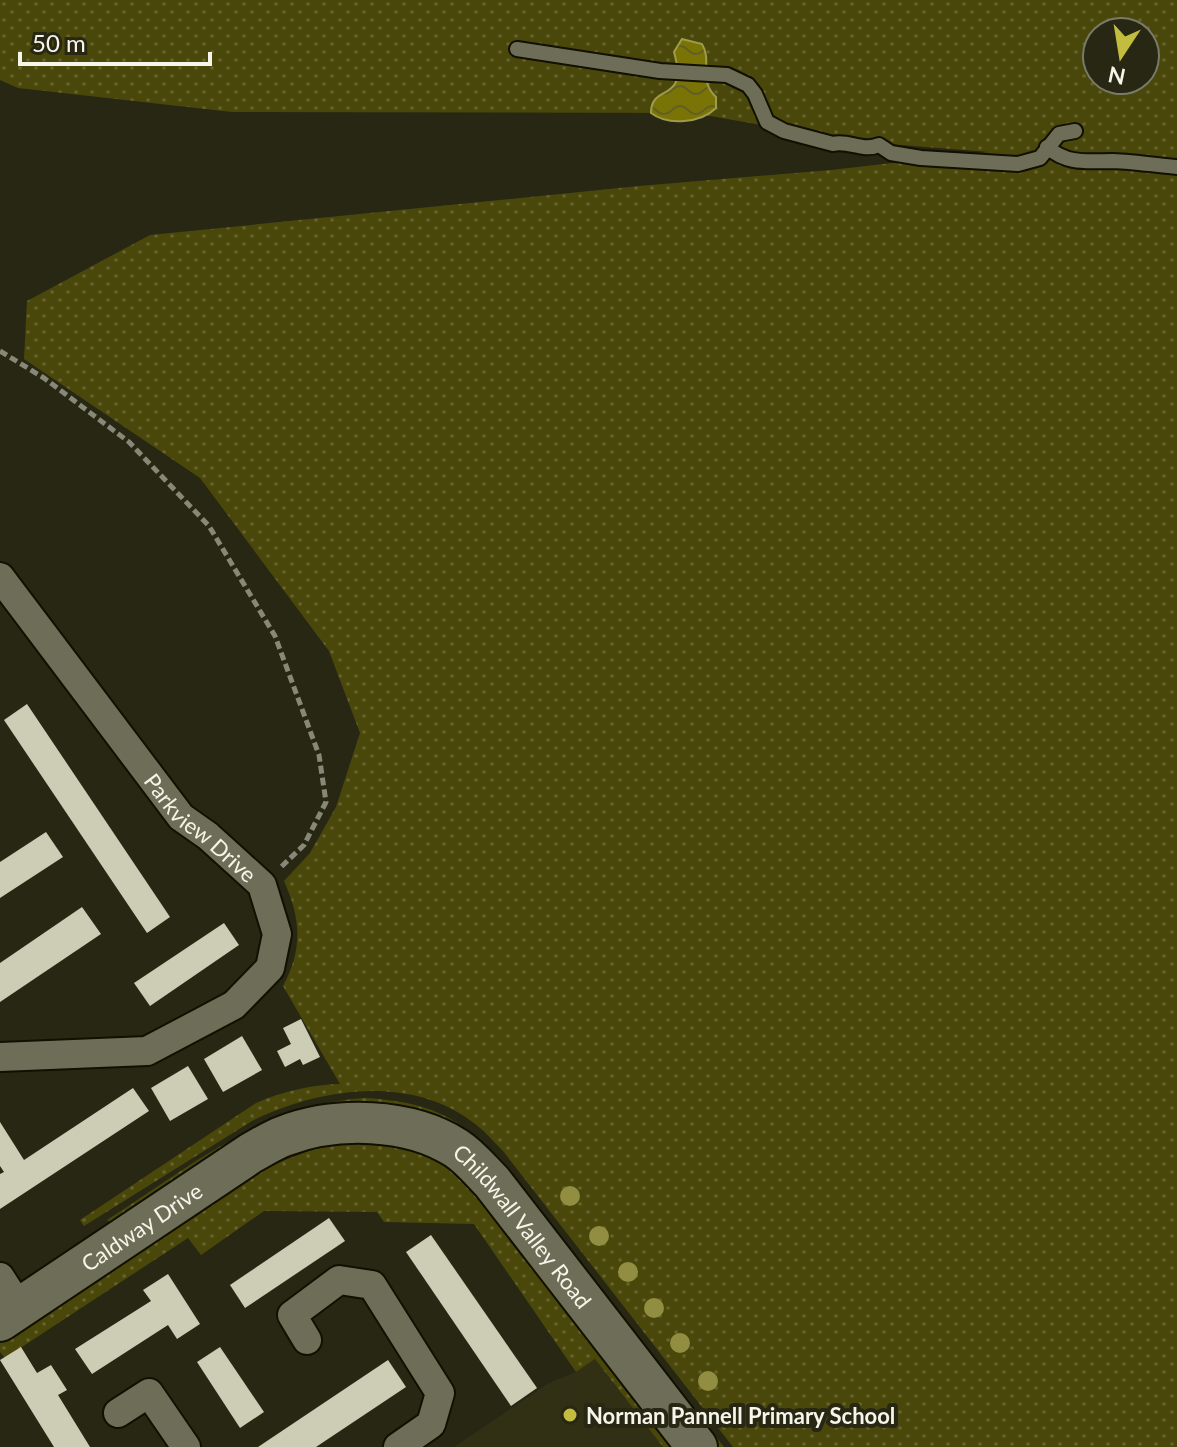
<svg xmlns="http://www.w3.org/2000/svg" width="1177" height="1447" font-family="Lato,sans-serif">
<style>
.built{fill:#313015}
.grass{fill:url(#grass-dots);fill-rule:evenodd}
.water{fill:url(#water-waves);stroke:#9e9b49;stroke-width:2}
.building{fill:#cdcdb5}
.lines{fill:none;stroke-linecap:round;stroke-linejoin:round}
.service-casing{stroke:#111001;stroke-width:18}
.minor-casing{stroke:#111001;stroke-width:32}
.secondary-casing{stroke:#111001;stroke-width:44}
.path{stroke:#888878;stroke-width:5;stroke-dasharray:8 4;stroke-linecap:butt}
.service{stroke:#6e6e58;stroke-width:14}
.minor{stroke:#6e6e58;stroke-width:28}
.secondary{stroke:#6e6e58;stroke-width:40}
.tree{fill:#918e41}
.poi-dot{fill:#c2bd3f;stroke:#282714;stroke-width:3}
.labels{text-anchor:middle;dominant-baseline:central;stroke-width:8;stroke-linejoin:round;paint-order:stroke}
.street-label{font-size:22px;fill:#f5f6e9;stroke:#282714}
.poi-label{font-size:22px;font-weight:bold;fill:#f5f6e9;stroke:#282714;text-anchor:start}
</style>
<defs>
<pattern id="grass-dots" width="8" height="8" patternUnits="userSpaceOnUse" patternTransform="scale(2)"><rect width="8" height="8" fill="#4a470a"/><path d="M2 2h.1M6 6h.1" fill="none" stroke="#65622e" stroke-width="1.8" stroke-linecap="round"/></pattern>
<pattern id="water-waves" width="16" height="10" patternUnits="userSpaceOnUse" patternTransform="scale(2)"><rect width="16" height="10" fill="#797405"/><path d="M0 5q4-4 8 0t8 0" fill="none" stroke="#625f26"/></pattern>
</defs>
<rect width="100%" height="100%" fill="#282714"/>
<!-- built -->
<path class="built" d="M595,1359L663,1447H454L549,1383L576,1372Z"/>
<!-- grass -->
<g class="grass">
<path d="M0,0H1177V1447H733L503,1151C493,1141 483,1129 471,1121C408,1074 317,1089 252,1121L84,1226L80,1220L256,1103C284,1091 310,1085 340,1084L283,986C303,949 301,919 284,881L310,853L336,807L360,733L329,651L200,478L24,359L27,301L150,235L639,186L831,170L989,152L851,141L694,113L232,112L18,88L0,80ZM1097,32H1145V80H1097Z"/>
<path d="M365,1098C427,1102 458,1115 501,1160L724,1447H717L536,1214L368,1106L118,1228L107,1220C189,1167 264,1104 365,1098Z"/>
<path d="M361,1142L414,1150L461,1174L681,1447H663L595,1359L576,1372L474,1224L384,1222L377,1212L264,1211L201,1255L188,1238L5,1358L0,1352V1342L261,1169L314,1149Z"/>
</g>
<!-- water -->
<path class="water" d="M682,39L702,44C713,62 697,79 716,97V108C701,123 668,126 651,113C651,82 689,105 674,52Z"/>
<!-- building -->
<g class="building">
<path d="M27,704L170,917L147,933L4,720Z"/>
<path d="M46,832L63,857L0,898V862Z"/>
<path d="M82,907L101,934L0,1002V963Z"/>
<path d="M224,923L239,945L150,1006L134,983Z"/>
<path d="M301,1019L320,1057L303,1065L300,1059L285,1067L277,1051L291,1044L283,1028Z"/>
<path d="M242,1036L262,1070L223,1092L204,1059Z"/>
<path d="M188,1066L208,1099L170,1121L151,1088Z"/>
<path d="M133,1088L149,1111L0,1209V1174L4,1172L0,1166V1122L24,1160Z"/>
<path d="M329,1218L345,1241L245,1308L230,1285Z"/>
<path d="M431,1235L537,1388L511,1406L406,1252Z"/>
<path d="M168,1274L200,1324L177,1339L168,1325L92,1374L75,1349L151,1301L143,1290Z"/>
<path d="M21,1347L37,1373L51,1365L67,1390L58,1395L90,1447H54L0,1360Z"/>
<path d="M220,1347L264,1412L240,1428L197,1362Z"/>
<path d="M388,1360L406,1387L316,1447H258Z"/>
</g>
<g class="lines">
<defs>
<g id="service">
<path d="M517,49L660,71L727,75L748,85L755,94L767,122L784,131L833,144C849,140 863,152 879,145L891,153L921,158L1018,164L1040,158L1059,134L1075,131"/>
<path d="M1047,147C1068,165 1087,161 1113,161C1134,162 1156,165 1177,167"/>
</g>
<g id="minor">
<path id="s1" d="M0,577L181,817L208,836L262,885L277,934L270,968L234,1005L147,1051L0,1057"/>
<path d="M0,1277L20,1308"/>
<path d="M307,1340L292,1315L339,1280L372,1285L440,1393L431,1424L398,1447"/>
<path d="M118,1413L149,1393L186,1447"/>
</g>
<g id="secondary">
<path id="s2" d="M0,1321L251,1153C262,1147 273,1140 284,1136C336,1116 409,1118 456,1148C470,1157 481,1171 492,1182L697,1447"/>
</g>
</defs>
<!-- service casing -->
<use href="#service" class="service-casing"/>
<!-- minor casing -->
<use href="#minor" class="minor-casing"/>
<!-- secondary casing -->
<use href="#secondary" class="secondary-casing"/>
<!-- path -->
<path class="path" d="M0,351L44,378L129,442L209,526L275,636L319,755L326,802L304,845L280,868"/>
<!-- service -->
<use href="#service" class="service"/>
<!-- minor -->
<use href="#minor" class="minor"/>
<!-- secondary -->
<use href="#secondary" class="secondary"/>
</g>
<!-- trees -->
<g class="tree">
<circle cx="570" cy="1196" r="10"/>
<circle cx="599" cy="1236" r="10"/>
<circle cx="628" cy="1272" r="10"/>
<circle cx="654" cy="1308" r="10"/>
<circle cx="680" cy="1343" r="10"/>
<circle cx="708" cy="1381" r="10"/>
<circle cx="734" cy="1418" r="10"/>
</g>
<!-- markers -->
<circle class="poi-dot" cx="570" cy="1415" r="8"/>
<g class="labels">
<!-- street labels -->
<g class="street-label">
<text stroke="none"><textPath href="#s1" startOffset="322">Parkview Drive</textPath></text>
<text stroke="none"><textPath href="#s2" startOffset="170">Caldway Drive</textPath></text>
<text stroke="none"><textPath href="#s2" startOffset="620">Childwall Valley Road</textPath></text>
</g>
<!-- poi labels -->
<g class="poi-label">
<text x="586" y="1415">Norman Pannell Primary School</text>
</g>
</g>
<!-- north arrow -->
<g transform="translate(1121 56) rotate(192)"><circle r="38" fill="#282714" stroke="#7a7a69" stroke-width="2"/>
<path d="M0-6L14 30L0 20L-14 30Z" fill="#c2bd3f"/>
<text y="-12" font-size="22" font-weight="bold" text-anchor="middle" fill="#f5f6e9">N</text>
</g>
<!-- scale -->
<path d="M20 52v12h190v-12" fill="none" stroke="#f5f6e9" stroke-width="4"/>
<text x="32" y="52" font-size="24" fill="#f5f6e9" stroke="#282714" stroke-width="6" paint-order="stroke">50 m</text>
</svg>
